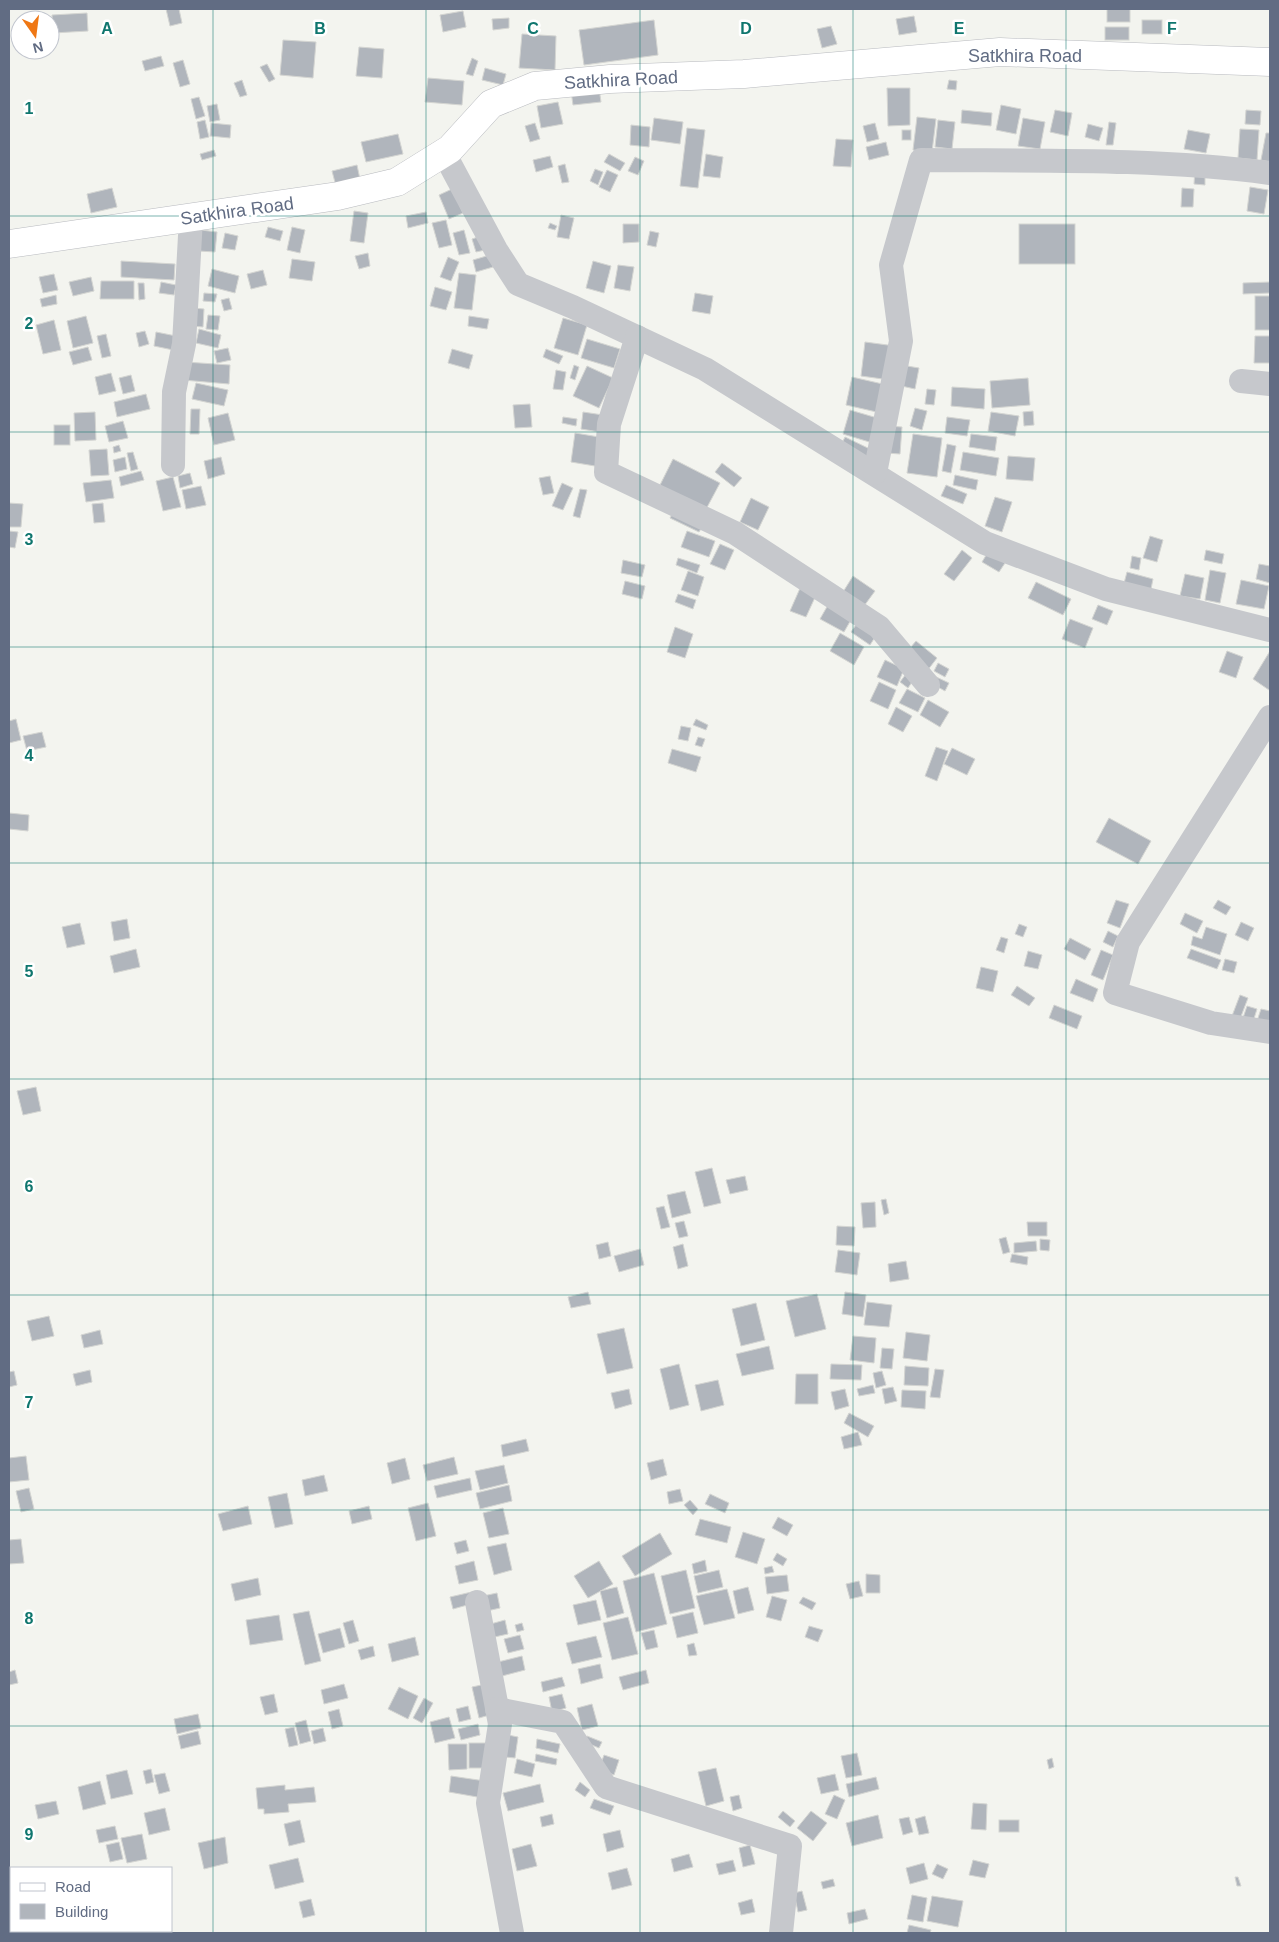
<svg xmlns="http://www.w3.org/2000/svg" width="1279" height="1942" font-family="Helvetica,sans-serif">
<style>
.building{fill:#b0b5bc;stroke:#d4d5d2}
.lines{fill:none;stroke-linecap:round;stroke-linejoin:round}
.major-casing{stroke:#b8babf;stroke-width:29}
.minor{stroke:#c6c8cc;stroke-width:24}
.major{stroke:#fff;stroke-width:28}
.grid{fill:none;stroke:#0f766e;stroke-width:1;stroke-opacity:0.55}
.labels{text-anchor:middle;dominant-baseline:central;stroke-width:5;stroke-linejoin:round;paint-order:stroke}
.street-label{font-size:18px;fill:#616c83;stroke:#fff}
.grid-label{font-size:16px;text-anchor:middle;font-weight:bold;fill:#0f766e;stroke:#fff;stroke-width:5;stroke-linejoin:round;paint-order:stroke}
</style>
<rect width="100%" height="100%" fill="#f3f4ef"/>
<!-- building -->
<g class="building">
<path d="M166,9H179L182,23L170,26Z"/>
<rect x="1107" y="9" width="23" height="13"/>
<path d="M463,11L466,27L443,32L440,15Z"/>
<path d="M87,13L88,31L53,33L52,15Z"/>
<path d="M914,16L917,32L899,35L896,19Z"/>
<path d="M509,18V28L493,30L492,19Z"/>
<path d="M654,20L658,55L584,65L579,30Z"/>
<rect x="1142" y="20" width="20" height="14"/>
<path d="M831,26L837,44L822,48L817,29Z"/>
<rect x="1105" y="27" width="24" height="13"/>
<path d="M522,34L556,36L555,70L519,68Z"/>
<path d="M283,40L316,42L313,78L280,75Z"/>
<path d="M359,47L384,49L382,78L356,76Z"/>
<path d="M161,56L164,66L145,71L142,61Z"/>
<path d="M472,58L478,61L473,76L466,74Z"/>
<path d="M183,60L190,84L180,87L173,63Z"/>
<path d="M267,64L275,79L269,82L260,67Z"/>
<path d="M485,68L506,74L503,85L482,80Z"/>
<path d="M428,78L464,81L462,105L425,102Z"/>
<path d="M242,80L247,95L240,97L234,83Z"/>
<path d="M949,80L957,81L956,90L947,89Z"/>
<path d="M599,88L601,102L573,105L571,91Z"/>
<path d="M887,88H910V125L888,126Z"/>
<path d="M199,97L205,116L196,119L191,99Z"/>
<path d="M558,102L563,124L541,128L537,106Z"/>
<path d="M217,104L220,120L210,122L207,106Z"/>
<path d="M1001,105L1021,109L1016,134L996,130Z"/>
<path d="M962,110L992,113L991,126L961,123Z"/>
<path d="M1055,110L1072,113L1068,136L1050,132Z"/>
<path d="M1246,110L1261,111L1260,125L1245,124Z"/>
<path d="M917,117L936,119L932,152L913,150Z"/>
<path d="M654,118L683,122L680,144L651,140Z"/>
<path d="M1023,118L1045,122L1040,149L1018,146Z"/>
<path d="M205,120L209,137L200,139L197,122Z"/>
<path d="M938,120L955,122L952,149L935,147Z"/>
<path d="M1109,122L1116,123L1113,145H1106Z"/>
<path d="M211,123L231,125L230,138L210,136Z"/>
<path d="M535,123L540,139L530,142L525,126Z"/>
<path d="M875,123L879,139L867,142L863,126Z"/>
<path d="M1088,124L1103,128L1099,141L1085,137Z"/>
<path d="M631,125L650,127L649,147L630,145Z"/>
<path d="M687,128L705,130L698,188L680,186Z"/>
<path d="M1240,129L1259,130L1257,160L1238,158Z"/>
<rect x="902" y="130" width="9" height="10"/>
<path d="M1188,130L1210,134L1206,153L1184,149Z"/>
<path d="M1266,133H1270V162L1261,160Z"/>
<path d="M398,134L403,154L366,162L361,142Z"/>
<path d="M836,139L853,140L851,167L833,166Z"/>
<path d="M886,142L889,155L869,160L866,147Z"/>
<path d="M214,150L216,156L202,160L200,154Z"/>
<path d="M609,154L625,163L620,171L604,162Z"/>
<path d="M706,154L723,157L720,178L703,176Z"/>
<path d="M550,156L553,167L536,172L533,160Z"/>
<path d="M635,157L644,161L638,175L628,171Z"/>
<path d="M565,164L569,182L562,183L558,166Z"/>
<path d="M357,165L361,184L337,190L332,171Z"/>
<path d="M595,169L603,172L598,185L590,181Z"/>
<path d="M1195,169H1205V185L1194,184Z"/>
<path d="M607,170L618,175L610,192L599,187Z"/>
<path d="M1250,187L1268,190L1264,214L1247,211Z"/>
<path d="M112,188L117,207L91,213L87,194Z"/>
<path d="M1182,188L1194,189L1193,207H1181Z"/>
<path d="M452,189L463,213L449,219L439,195Z"/>
<path d="M354,211L368,213L364,243L350,241Z"/>
<path d="M426,212L428,223L408,228L406,216Z"/>
<path d="M561,215L574,218L569,239L557,237Z"/>
<path d="M446,220L452,245L439,248L432,223Z"/>
<path d="M550,223L557,226L555,230L548,228Z"/>
<path d="M623,224H639V242L623,243Z"/>
<rect x="1019" y="224" width="56" height="40"/>
<path d="M268,227L283,231L280,241L265,237Z"/>
<path d="M292,227L305,230L300,253L287,250Z"/>
<path d="M201,230L217,232L215,252L199,251Z"/>
<path d="M464,230L470,253L459,255L453,233Z"/>
<path d="M650,231L659,233L656,247L647,245Z"/>
<path d="M225,233L238,236L235,250L222,248Z"/>
<path d="M481,236L485,250L476,252L472,239Z"/>
<path d="M368,253L370,266L359,269L355,256Z"/>
<path d="M490,255L493,267L476,272L473,260Z"/>
<path d="M448,257L459,262L451,281L440,277Z"/>
<path d="M292,259L315,262L312,281L289,278Z"/>
<path d="M121,261L175,264L174,280L121,277Z"/>
<path d="M593,261L611,266L604,293L586,288Z"/>
<path d="M618,265L634,267L630,291L614,288Z"/>
<path d="M212,269L239,276L235,293L208,286Z"/>
<path d="M263,270L267,285L251,289L247,274Z"/>
<path d="M459,273L476,275L472,310L454,308Z"/>
<path d="M54,274L58,290L43,293L39,277Z"/>
<path d="M91,277L94,291L73,296L69,282Z"/>
<path d="M101,281H134V299H100Z"/>
<path d="M161,282L176,285L174,295L159,293Z"/>
<path d="M1270,282V293L1243,294V283Z"/>
<path d="M138,283H144L145,299L139,300Z"/>
<path d="M435,287L452,292L446,310L430,306Z"/>
<path d="M204,293L217,294L215,302L203,301Z"/>
<path d="M695,293L713,296L710,314L692,311Z"/>
<path d="M56,295L57,304L42,307L40,299Z"/>
<rect x="1255" y="296" width="15" height="34"/>
<path d="M229,298L232,309L224,311L221,300Z"/>
<path d="M193,308L204,309L203,327L192,326Z"/>
<path d="M208,315L220,316L218,330L206,329Z"/>
<path d="M86,316L93,343L73,348L67,321Z"/>
<path d="M469,316L489,319L487,329L468,326Z"/>
<path d="M563,318L587,325L578,355L554,348Z"/>
<path d="M54,320L61,350L43,354L36,325Z"/>
<path d="M199,329L221,335L218,348L196,343Z"/>
<path d="M145,331L149,344L139,347L136,333Z"/>
<path d="M156,332L181,337L178,351L154,346Z"/>
<path d="M106,334L111,356L102,358L97,336Z"/>
<path d="M1255,336H1270V363H1254Z"/>
<path d="M587,339L620,349L614,368L581,358Z"/>
<path d="M865,342L895,346L890,380L861,376Z"/>
<path d="M88,347L92,360L73,365L69,352Z"/>
<path d="M228,348L231,360L217,363L214,351Z"/>
<path d="M452,349L473,355L469,369L448,363Z"/>
<path d="M546,349L563,356L559,364L543,357Z"/>
<path d="M185,362L230,365L229,384L183,380Z"/>
<path d="M574,365L579,367L575,380L570,378Z"/>
<path d="M901,365L919,368L915,389L897,385Z"/>
<path d="M587,366L613,378L599,408L573,396Z"/>
<path d="M556,370L566,372L563,390L553,389Z"/>
<path d="M111,373L116,391L99,395L95,377Z"/>
<path d="M131,375L135,391L123,394L119,378Z"/>
<path d="M852,377L887,385L881,413L846,405Z"/>
<path d="M1028,378L1030,405L992,408L990,381Z"/>
<path d="M196,383L228,390L224,406L192,399Z"/>
<path d="M952,387L985,389L984,409L951,406Z"/>
<path d="M927,389L936,390L934,405L925,404Z"/>
<path d="M146,394L150,409L117,417L114,402Z"/>
<path d="M530,404L532,427L515,428L513,405Z"/>
<path d="M915,408L927,411L922,430L910,426Z"/>
<path d="M191,409H200L199,434H190Z"/>
<path d="M850,410L884,420L876,444L843,434Z"/>
<path d="M1033,411L1034,425L1024,426L1023,412Z"/>
<path d="M95,412L96,440L75,441L74,413Z"/>
<path d="M583,412L603,415L600,432L581,429Z"/>
<path d="M991,412L1019,416L1015,436L988,431Z"/>
<path d="M228,413L235,440L214,445L208,418Z"/>
<path d="M563,417L577,419L576,426L562,423Z"/>
<path d="M947,417L970,420L967,436L945,433Z"/>
<path d="M123,421L128,438L109,442L105,426Z"/>
<rect x="54" y="425" width="16" height="20"/>
<path d="M888,426L902,427L900,454L887,453Z"/>
<path d="M575,433L605,438L601,467L571,462Z"/>
<path d="M913,434L942,438L937,477L907,473Z"/>
<path d="M971,434L997,437L995,451L969,447Z"/>
<path d="M845,437L874,451L870,459L841,445Z"/>
<path d="M947,444L956,446L951,473L942,471Z"/>
<path d="M119,445L121,451L114,453L113,447Z"/>
<path d="M107,449L109,475L91,476L89,450Z"/>
<path d="M133,452L138,469L131,471L127,453Z"/>
<path d="M963,452L999,458L996,476L960,470Z"/>
<path d="M1008,456L1035,458L1033,481L1006,479Z"/>
<path d="M125,457L127,469L115,472L113,460Z"/>
<path d="M221,457L225,474L208,479L204,461Z"/>
<path d="M673,459L720,483L704,513L658,489Z"/>
<path d="M722,463L742,478L734,487L715,472Z"/>
<path d="M141,471L144,480L121,486L119,477Z"/>
<path d="M190,473L193,484L180,488L178,476Z"/>
<path d="M955,475L978,480L976,490L953,485Z"/>
<path d="M550,476L554,493L543,495L539,478Z"/>
<path d="M173,477L181,507L163,511L156,481Z"/>
<path d="M111,480L114,498L86,502L83,483Z"/>
<path d="M562,483L573,488L563,510L552,506Z"/>
<path d="M946,485L967,494L963,504L941,496Z"/>
<path d="M201,486L206,505L186,509L182,490Z"/>
<path d="M580,489L587,490L580,518L573,516Z"/>
<path d="M995,497L1012,502L1002,532L985,526Z"/>
<path d="M751,498L769,507L758,530L740,522Z"/>
<path d="M9,503L23,504L21,527H9Z"/>
<path d="M103,503L105,522L94,523L92,504Z"/>
<path d="M673,513L702,527L699,532L670,518Z"/>
<path d="M9,531L18,532L15,548L9,547Z"/>
<path d="M687,531L715,541L709,557L681,547Z"/>
<path d="M1150,536L1163,540L1157,562L1143,558Z"/>
<path d="M720,544L734,550L725,570L710,564Z"/>
<path d="M962,550L972,558L954,581L944,574Z"/>
<path d="M1206,550L1224,554L1222,564L1204,560Z"/>
<path d="M988,552L1005,563L999,572L982,562Z"/>
<path d="M1132,556L1141,558L1139,570L1130,568Z"/>
<path d="M678,558L700,565L697,573L676,565Z"/>
<path d="M623,560L645,565L642,577L621,573Z"/>
<path d="M1259,564L1270,566V583L1256,579Z"/>
<path d="M1210,570L1226,573L1220,603L1205,600Z"/>
<path d="M688,571L704,577L698,596L681,590Z"/>
<path d="M1127,572L1153,579L1150,594L1123,587Z"/>
<path d="M1185,574L1204,578L1200,599L1180,596Z"/>
<path d="M853,576L875,591L864,606L843,592Z"/>
<path d="M1241,580L1269,586L1264,609L1236,604Z"/>
<path d="M625,581L645,586L642,599L622,594Z"/>
<path d="M1036,582L1071,599L1063,615L1028,598Z"/>
<path d="M801,586L817,593L806,617L790,611Z"/>
<path d="M678,594L696,600L693,609L675,602Z"/>
<path d="M828,605L852,618L844,632L820,619Z"/>
<path d="M1098,605L1113,611L1107,625L1092,619Z"/>
<path d="M1070,619L1093,628L1085,648L1062,639Z"/>
<path d="M858,622L877,634L870,645L851,632Z"/>
<path d="M675,627L693,634L685,658L667,652Z"/>
<path d="M840,633L864,647L854,665L830,651Z"/>
<path d="M916,641L937,658L927,671L905,654Z"/>
<path d="M1227,651L1243,657L1236,678L1219,672Z"/>
<path d="M1270,651V688L1269,690L1253,679Z"/>
<path d="M885,660L904,669L897,686L877,677Z"/>
<path d="M938,663L949,669L945,677L934,671Z"/>
<path d="M906,674L914,679L908,688L900,682Z"/>
<path d="M932,675L949,683L945,691L929,682Z"/>
<path d="M879,682L896,690L888,709L870,701Z"/>
<path d="M907,689L925,698L918,712L899,703Z"/>
<path d="M928,700L949,712L940,727L920,715Z"/>
<path d="M896,707L912,716L903,732L888,724Z"/>
<path d="M16,719L21,740L9,743V721Z"/>
<path d="M696,719L708,725L706,730L693,725Z"/>
<path d="M681,726L691,728L688,741L678,739Z"/>
<path d="M42,732L46,747L27,751L23,736Z"/>
<path d="M698,737L705,739L702,747L695,745Z"/>
<path d="M936,747L948,751L937,781L925,776Z"/>
<path d="M952,748L975,759L967,775L944,764Z"/>
<path d="M672,749L701,757L696,772L668,763Z"/>
<path d="M9,813L29,815L28,831L9,829Z"/>
<path d="M1109,818L1151,841L1138,864L1096,842Z"/>
<path d="M1116,900L1129,904L1120,928L1107,923Z"/>
<path d="M1218,900L1231,907L1226,915L1213,908Z"/>
<path d="M1185,913L1203,921L1197,933L1180,924Z"/>
<path d="M127,919L130,938L114,941L111,922Z"/>
<path d="M1241,922L1254,928L1248,941L1235,935Z"/>
<path d="M80,923L85,944L67,948L62,927Z"/>
<path d="M1019,924L1027,927L1023,937L1015,934Z"/>
<path d="M1206,927L1227,934L1220,955L1191,945L1193,936L1202,939Z"/>
<path d="M1108,931L1118,936L1113,947L1103,942Z"/>
<path d="M1001,937L1008,939L1004,953L996,950Z"/>
<path d="M1070,938L1091,949L1085,960L1064,949Z"/>
<path d="M136,949L140,967L114,973L110,956Z"/>
<path d="M1191,949L1221,960L1217,969L1187,958Z"/>
<path d="M1101,950L1113,955L1103,980L1091,975Z"/>
<path d="M1028,951L1042,955L1038,969L1024,966Z"/>
<path d="M1225,959L1237,962L1234,973L1222,970Z"/>
<path d="M981,967L998,971L993,992L976,988Z"/>
<path d="M1076,979L1098,989L1093,1002L1070,993Z"/>
<path d="M1017,986L1035,998L1029,1006L1011,995Z"/>
<path d="M1240,995L1248,998L1240,1019L1232,1016Z"/>
<path d="M1054,1005L1082,1016L1077,1029L1049,1018Z"/>
<path d="M1247,1006L1257,1009L1252,1025L1242,1021Z"/>
<path d="M1261,1009L1270,1011V1028L1256,1024Z"/>
<path d="M36,1087L41,1111L23,1115L17,1091Z"/>
<path d="M712,1168L721,1203L704,1207L695,1172Z"/>
<path d="M745,1176L748,1190L730,1194L726,1180Z"/>
<path d="M685,1191L691,1213L672,1218L667,1195Z"/>
<path d="M886,1199L889,1213L884,1215L881,1200Z"/>
<path d="M875,1202L876,1227L863,1228L861,1203Z"/>
<path d="M664,1206L670,1227L661,1229L656,1208Z"/>
<path d="M684,1221L688,1236L679,1238L675,1223Z"/>
<path d="M1027,1222H1047V1236H1028Z"/>
<path d="M837,1226L855,1227L854,1246L836,1245Z"/>
<path d="M1006,1237L1010,1252L1003,1254L999,1239Z"/>
<path d="M1040,1239L1050,1240L1049,1251L1040,1250Z"/>
<path d="M1036,1241L1037,1251L1014,1253V1243Z"/>
<path d="M608,1242L611,1256L599,1259L596,1245Z"/>
<path d="M683,1244L688,1266L678,1269L673,1247Z"/>
<path d="M640,1249L644,1265L619,1272L614,1256Z"/>
<path d="M838,1250L860,1253L857,1275L835,1272Z"/>
<path d="M1012,1254L1028,1257L1027,1265L1010,1262Z"/>
<path d="M906,1261L909,1279L890,1282L888,1264Z"/>
<path d="M588,1292L591,1304L571,1308L568,1297Z"/>
<path d="M845,1292L866,1295L863,1317L842,1314Z"/>
<path d="M817,1294L826,1329L795,1337L786,1301Z"/>
<path d="M867,1302L892,1305L889,1327L864,1325Z"/>
<path d="M756,1303L765,1340L741,1346L732,1309Z"/>
<path d="M49,1316L54,1336L32,1341L27,1321Z"/>
<path d="M624,1328L633,1368L607,1374L597,1334Z"/>
<path d="M100,1330L103,1344L84,1348L81,1335Z"/>
<path d="M906,1332L930,1335L927,1361L903,1358Z"/>
<path d="M853,1336L876,1338L874,1363L850,1360Z"/>
<path d="M769,1346L774,1369L742,1376L736,1354Z"/>
<path d="M882,1348L894,1349L892,1369L880,1368Z"/>
<path d="M679,1364L689,1405L670,1410L660,1369Z"/>
<path d="M831,1364L862,1365L861,1380L830,1379Z"/>
<path d="M905,1366L929,1368L928,1386L904,1385Z"/>
<path d="M935,1369L944,1370L940,1398L930,1397Z"/>
<path d="M90,1370L92,1382L76,1386L73,1374Z"/>
<path d="M14,1371L17,1385L9,1387V1372Z"/>
<path d="M882,1371L886,1385L876,1388L873,1373Z"/>
<path d="M796,1374H818V1404H795Z"/>
<path d="M718,1380L724,1405L701,1411L695,1385Z"/>
<path d="M873,1385L875,1393L859,1396L857,1389Z"/>
<path d="M893,1387L897,1401L885,1404L882,1389Z"/>
<path d="M629,1389L632,1404L615,1409L611,1393Z"/>
<path d="M845,1389L849,1406L835,1410L831,1392Z"/>
<path d="M902,1390L926,1391L925,1409L901,1407Z"/>
<path d="M849,1413L874,1426L868,1437L844,1423Z"/>
<path d="M858,1432L862,1445L844,1449L841,1437Z"/>
<path d="M526,1439L529,1451L503,1457L501,1445Z"/>
<path d="M26,1456L29,1480L9,1482V1458Z"/>
<path d="M454,1457L458,1474L427,1481L423,1465Z"/>
<path d="M405,1458L410,1479L392,1484L387,1463Z"/>
<path d="M663,1459L667,1475L651,1480L647,1463Z"/>
<path d="M504,1465L508,1483L480,1490L475,1471Z"/>
<path d="M324,1475L328,1491L305,1496L302,1480Z"/>
<path d="M470,1478L472,1490L437,1498L434,1486Z"/>
<path d="M509,1485L512,1501L480,1509L476,1493Z"/>
<path d="M29,1488L34,1509L21,1512L16,1491Z"/>
<path d="M680,1489L683,1501L669,1504L667,1492Z"/>
<path d="M287,1493L293,1524L275,1528L268,1497Z"/>
<path d="M710,1494L729,1503L725,1513L705,1504Z"/>
<path d="M690,1500L698,1509L693,1515L684,1505Z"/>
<path d="M428,1503L436,1536L416,1541L408,1508Z"/>
<path d="M248,1506L252,1524L223,1531L218,1514Z"/>
<path d="M369,1506L372,1519L352,1524L349,1511Z"/>
<path d="M503,1508L509,1534L489,1538L483,1513Z"/>
<path d="M778,1517L793,1525L787,1536L772,1528Z"/>
<path d="M700,1519L731,1527L727,1543L695,1535Z"/>
<path d="M743,1532L765,1539L757,1564L735,1557Z"/>
<path d="M660,1533L672,1554L635,1576L622,1556Z"/>
<path d="M21,1539L24,1563L9,1564V1540Z"/>
<path d="M466,1540L469,1551L457,1554L454,1543Z"/>
<path d="M506,1543L512,1570L494,1575L487,1547Z"/>
<path d="M777,1553L787,1559L783,1566L773,1560Z"/>
<path d="M705,1560L707,1571L694,1574L692,1564Z"/>
<path d="M474,1561L478,1580L459,1584L455,1566Z"/>
<path d="M599,1561L613,1584L588,1598L574,1576Z"/>
<path d="M772,1566L774,1572L765,1574L764,1568Z"/>
<path d="M686,1570L695,1608L670,1614L661,1576Z"/>
<path d="M719,1570L723,1587L698,1593L694,1576Z"/>
<path d="M654,1573L667,1624L636,1632L623,1581Z"/>
<path d="M866,1574L880,1575V1593H866Z"/>
<path d="M787,1575L789,1591L767,1594L765,1577Z"/>
<path d="M258,1578L261,1595L235,1601L231,1584Z"/>
<path d="M859,1581L863,1596L850,1599L846,1584Z"/>
<path d="M617,1587L624,1613L607,1618L600,1591Z"/>
<path d="M748,1587L754,1610L738,1614L733,1591Z"/>
<path d="M727,1589L735,1618L704,1625L696,1596Z"/>
<path d="M476,1591L478,1602L453,1609L450,1597Z"/>
<path d="M497,1593L500,1608L487,1611L483,1596Z"/>
<path d="M772,1596L787,1600L781,1621L766,1617Z"/>
<path d="M803,1597L816,1603L812,1610L799,1603Z"/>
<path d="M596,1600L601,1620L578,1625L573,1605Z"/>
<path d="M309,1611L321,1661L305,1665L293,1614Z"/>
<path d="M693,1612L698,1633L677,1638L672,1617Z"/>
<path d="M279,1615L283,1640L250,1645L246,1620Z"/>
<path d="M628,1617L638,1654L612,1660L603,1623Z"/>
<path d="M353,1620L359,1641L349,1644L343,1623Z"/>
<path d="M505,1620L508,1634L490,1638L487,1625Z"/>
<path d="M522,1623L524,1630L517,1632L515,1625Z"/>
<path d="M809,1626L823,1630L818,1642L805,1637Z"/>
<path d="M340,1628L345,1647L323,1653L318,1634Z"/>
<path d="M654,1630L658,1647L646,1650L641,1633Z"/>
<path d="M520,1635L524,1649L508,1653L504,1639Z"/>
<path d="M596,1636L602,1657L572,1664L566,1643Z"/>
<path d="M415,1637L419,1655L392,1662L388,1644Z"/>
<path d="M694,1643L697,1655L689,1656L687,1645Z"/>
<path d="M373,1646L375,1656L361,1660L358,1650Z"/>
<path d="M522,1656L525,1670L502,1676L498,1662Z"/>
<path d="M600,1664L603,1678L581,1684L578,1669Z"/>
<path d="M15,1670L18,1683L9,1685V1672Z"/>
<path d="M646,1670L649,1683L623,1690L619,1677Z"/>
<path d="M562,1677L565,1686L543,1692L541,1682Z"/>
<path d="M344,1684L348,1698L324,1704L321,1690Z"/>
<path d="M486,1684L493,1714L479,1718L472,1687Z"/>
<path d="M399,1687L418,1696L408,1719L388,1709Z"/>
<path d="M274,1694L278,1712L265,1715L260,1697Z"/>
<path d="M562,1694L566,1708L552,1712L549,1697Z"/>
<path d="M424,1698L433,1703L422,1723L413,1718Z"/>
<path d="M592,1704L598,1726L582,1730L577,1708Z"/>
<path d="M468,1706L471,1719L459,1722L456,1709Z"/>
<path d="M339,1709L343,1726L332,1729L328,1712Z"/>
<path d="M198,1714L201,1728L177,1734L174,1719Z"/>
<path d="M449,1717L455,1738L435,1743L430,1722Z"/>
<path d="M306,1720L311,1741L300,1744L295,1723Z"/>
<path d="M478,1724L480,1735L461,1740L458,1729Z"/>
<path d="M294,1727L298,1745L289,1747L285,1729Z"/>
<path d="M323,1728L326,1741L314,1744L311,1731Z"/>
<path d="M198,1731L201,1744L181,1749L178,1736Z"/>
<path d="M508,1735L518,1737L515,1758L505,1757Z"/>
<path d="M587,1736L602,1742L599,1748L585,1742Z"/>
<path d="M537,1739L560,1744L558,1753L536,1748Z"/>
<rect x="469" y="1743" width="17" height="25"/>
<path d="M448,1744H467V1769L449,1770Z"/>
<path d="M857,1753L862,1775L846,1778L841,1756Z"/>
<path d="M536,1754L557,1759L556,1765L535,1761Z"/>
<path d="M604,1755L619,1760L614,1775L599,1769Z"/>
<path d="M1052,1758L1054,1767L1049,1769L1047,1760Z"/>
<path d="M517,1759L535,1764L532,1777L514,1773Z"/>
<path d="M716,1768L724,1801L706,1806L698,1772Z"/>
<path d="M151,1769L154,1782L146,1784L143,1771Z"/>
<path d="M127,1770L133,1794L111,1799L106,1775Z"/>
<path d="M165,1773L170,1791L159,1794L154,1775Z"/>
<path d="M835,1774L839,1790L821,1794L817,1778Z"/>
<path d="M451,1776L485,1781L483,1798L449,1792Z"/>
<path d="M876,1777L879,1789L849,1797L846,1784Z"/>
<path d="M100,1781L106,1804L83,1810L78,1787Z"/>
<path d="M580,1782L590,1790L585,1797L575,1790Z"/>
<path d="M540,1784L544,1802L508,1811L503,1793Z"/>
<path d="M285,1785V1790L314,1787L316,1802L288,1804L289,1812L264,1814V1809H258L256,1788Z"/>
<path d="M739,1795L742,1808L733,1811L730,1797Z"/>
<path d="M834,1795L845,1800L837,1819L825,1814Z"/>
<path d="M594,1799L614,1806L610,1815L590,1808Z"/>
<path d="M56,1801L59,1814L38,1819L35,1805Z"/>
<path d="M973,1803L987,1804L986,1830L971,1829Z"/>
<path d="M165,1808L170,1830L149,1835L144,1813Z"/>
<path d="M783,1811L795,1821L790,1827L778,1817Z"/>
<path d="M811,1811L827,1823L813,1841L797,1828Z"/>
<path d="M552,1814L554,1824L542,1827L540,1817Z"/>
<path d="M878,1815L883,1838L852,1846L846,1823Z"/>
<path d="M925,1816L929,1833L919,1835L915,1819Z"/>
<path d="M909,1817L913,1832L903,1835L899,1819Z"/>
<path d="M300,1820L305,1842L289,1846L284,1824Z"/>
<rect x="999" y="1820" width="20" height="12"/>
<path d="M115,1826L118,1839L99,1843L96,1830Z"/>
<path d="M620,1830L624,1847L607,1852L603,1834Z"/>
<path d="M142,1834L147,1859L127,1863L121,1838Z"/>
<path d="M225,1837L228,1863L204,1869L198,1843Z"/>
<path d="M119,1842L123,1859L110,1862L106,1845Z"/>
<path d="M531,1844L537,1866L517,1871L512,1849Z"/>
<path d="M750,1845L755,1864L743,1867L739,1848Z"/>
<path d="M689,1854L693,1867L674,1872L671,1859Z"/>
<path d="M298,1858L304,1882L275,1889L269,1865Z"/>
<path d="M733,1860L736,1871L719,1875L716,1864Z"/>
<path d="M973,1860L989,1864L985,1878L969,1875Z"/>
<path d="M924,1863L928,1879L910,1884L906,1868Z"/>
<path d="M937,1864L948,1869L943,1879L932,1874Z"/>
<path d="M627,1868L632,1885L612,1890L608,1873Z"/>
<path d="M1235,1877H1238L1241,1886H1237Z"/>
<path d="M833,1879L835,1886L823,1889L821,1882Z"/>
<path d="M802,1891L807,1910L798,1912L794,1893Z"/>
<path d="M912,1895L927,1898L923,1922L907,1919Z"/>
<path d="M932,1896L963,1901L958,1927L927,1921Z"/>
<path d="M311,1899L315,1915L303,1918L299,1902Z"/>
<path d="M752,1899L755,1912L741,1915L738,1903Z"/>
<path d="M865,1909L868,1919L849,1924L847,1913Z"/>
<path d="M909,1925L931,1930L930,1933H907Z"/>
</g>
<g class="lines">
<defs>
<path id="major" d="M9,244L338,196L397,182L450,149L491,104L535,86L610,79L744,74L1000,52L1270,62"/>
</defs>
<!-- major casing -->
<use href="#major" class="major-casing"/>
<!-- minor -->
<g class="minor">
<path d="M444,153L496,250L518,284L573,307L705,369L985,543L1106,589L1270,630"/>
<path d="M637,337L609,424L606,472L735,533L879,627L928,685"/>
<path d="M1241,381L1270,384"/>
<path d="M173,465L174,392L184,344L191,218"/>
<path d="M875,473L901,341L891,265L921,160C1038,161 1155,158 1270,173"/>
<path d="M1270,717L1128,942L1115,993L1211,1023L1270,1032"/>
<path d="M477,1602L500,1724L488,1803L512,1933"/>
<path d="M497,1709L563,1722L606,1787L790,1846L781,1933"/>
</g>
<!-- major -->
<use href="#major" class="major"/>
</g>
<!-- grid -->
<path class="grid" d="M213,9V1933M426,9V1933M640,9V1933M853,9V1933M1066,9V1933M9,216H1270M9,432H1270M9,647H1270M9,863H1270M9,1079H1270M9,1295H1270M9,1510H1270M9,1726H1270"/>
<g class="labels">
<!-- street labels -->
<g class="street-label">
<text x="1025" y="56">Satkhira Road</text>
<text transform="translate(621 80) rotate(-3)">Satkhira Road</text>
<text transform="translate(237 211) rotate(-8)">Satkhira Road</text>
</g>
</g>
<g class="grid-label">
<text x="107" y="34">A</text>
<text x="320" y="34">B</text>
<text x="533" y="34">C</text>
<text x="746" y="34">D</text>
<text x="959" y="34">E</text>
<text x="1172" y="34">F</text>
<text x="29" y="114">1</text>
<text x="29" y="329">2</text>
<text x="29" y="545">3</text>
<text x="29" y="761">4</text>
<text x="29" y="977">5</text>
<text x="29" y="1192">6</text>
<text x="29" y="1408">7</text>
<text x="29" y="1624">8</text>
<text x="29" y="1840">9</text>
</g>
<!-- border -->
<rect width="1279" height="1942" fill="none" stroke="#616c83" stroke-width="20"/>
<!-- legend -->
<rect x="10" y="1867" width="162" height="65" fill="#ffffff" stroke="#c0c4cd"/>
<rect x="20" y="1883" width="25" height="8" fill="#ffffff" stroke="#c0c4cd"/>
<text x="55" y="1892" font-size="15" fill="#616c83">Road</text>
<rect x="20" y="1904" width="25" height="15" fill="#b0b5bc" stroke="#c0c4cd"/>
<text x="55" y="1917" font-size="15" fill="#616c83">Building</text>
<!-- north arrow -->
<g transform="translate(35 35) rotate(166)"><circle r="24" fill="#ffffff" stroke="#c0c4cd"/>
<path d="M0-4L9 19L0 12L-9 19Z" fill="#ef7714"/>
<text y="-8" font-size="14" font-weight="bold" text-anchor="middle" fill="#616c83">N</text>
</g>
</svg>
